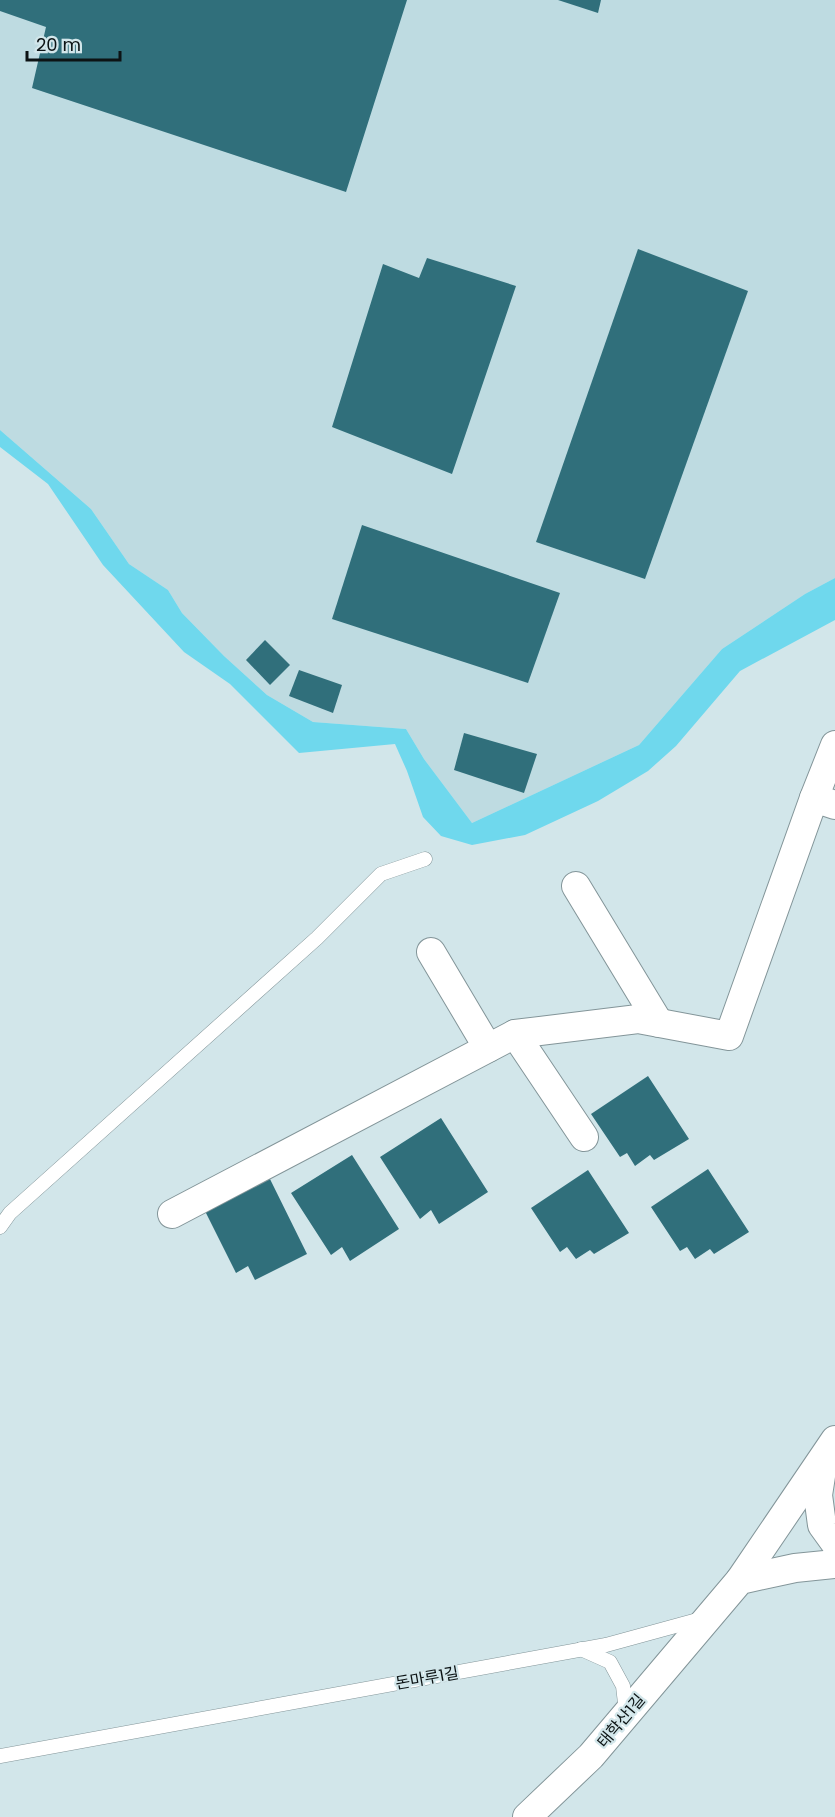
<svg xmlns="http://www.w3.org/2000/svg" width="835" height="1817" font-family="Poppins,'Noto Sans KR',sans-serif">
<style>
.built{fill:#bedbe1}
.green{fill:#6fd8ed}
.building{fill:#306f7b}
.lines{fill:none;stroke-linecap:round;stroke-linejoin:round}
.lane-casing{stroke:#839599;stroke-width:15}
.street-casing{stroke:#839599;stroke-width:30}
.lane{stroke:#fff;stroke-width:14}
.street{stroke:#fff;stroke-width:28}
.labels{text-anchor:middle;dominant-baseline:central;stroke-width:4.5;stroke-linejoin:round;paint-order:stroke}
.street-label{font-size:16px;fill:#0c1314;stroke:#d2e6ea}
</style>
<rect width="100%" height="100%" fill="#d2e6ea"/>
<!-- built -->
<path class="built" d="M0,0H835V578L805,594L722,649L639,745L472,823L424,759L406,729L313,722L267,695L224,656L182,613L168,590L129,564L91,509L0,430Z"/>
<!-- green -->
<path class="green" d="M0,430L91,509L129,564L168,590L182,613L224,656L267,695L313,722L406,729L424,759L472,823L639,745L722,649L805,594L835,578V620L740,671L676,746L648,771L598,801L525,835L472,845L441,836L423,817L407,771L395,744L299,753L230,684L184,652L103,565L48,484L0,447Z"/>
<!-- building -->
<g class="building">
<path d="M0,0H407L346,192L32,88L46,27L0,11Z"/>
<path d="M558,0H601L598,13Z"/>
<path d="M638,249L748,291L645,579L536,542Z"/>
<path d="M427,258L516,286L452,474L332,427L383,264L419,278Z"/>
<path d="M362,525L560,593L528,683L332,619Z"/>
<path d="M265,640L290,665L270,685L246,660Z"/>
<path d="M299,670L342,685L333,713L289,696Z"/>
<path d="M464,733L537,754L524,793L454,770Z"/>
<path d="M648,1076L689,1139L654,1160L650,1155L635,1166L627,1153L620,1157L591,1114Z"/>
<path d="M441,1118L488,1192L439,1224L431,1210L420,1219L380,1157Z"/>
<path d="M352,1155L399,1229L350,1261L342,1247L331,1255L291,1193Z"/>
<path d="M708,1169L749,1232L714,1254L710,1249L695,1259L687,1247L680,1251L651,1207Z"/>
<path d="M588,1170L629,1233L594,1254L590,1250L576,1259L567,1247L560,1252L531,1208Z"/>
<path d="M268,1175L307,1254L255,1280L248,1266L236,1273L203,1207Z"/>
</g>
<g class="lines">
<defs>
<g id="lane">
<path d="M0,1227L10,1213L317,938L381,874L425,859"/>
<path d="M581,1649L610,1662L623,1686L626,1712"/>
<path d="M0,1756L606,1645L701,1619"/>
</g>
<g id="street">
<path d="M814,798L835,745"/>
<path d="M576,886L659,1023"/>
<path d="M431,952L488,1048"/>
<path d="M515,1034L584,1137"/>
<path d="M172,1214L515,1034L638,1019L729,1036L814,798L835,805"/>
<path d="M823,1463L818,1495L822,1525L835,1543"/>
<path d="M740,1580L835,1440"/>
<path d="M527,1817L591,1756L740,1580L795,1568L835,1564"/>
</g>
</defs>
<!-- lane casing -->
<use href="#lane" class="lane-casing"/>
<!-- street casing -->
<use href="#street" class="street-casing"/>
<!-- lane -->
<use href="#lane" class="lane"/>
<!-- street -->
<use href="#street" class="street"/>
</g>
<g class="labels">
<!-- street labels -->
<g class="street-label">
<text transform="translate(427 1678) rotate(-10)">돈마루1길</text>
<text transform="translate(621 1721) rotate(-50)">태학산1길</text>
</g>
</g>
<!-- scale -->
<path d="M27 51v9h93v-9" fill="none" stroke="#0c1314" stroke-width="3"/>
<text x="36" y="51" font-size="18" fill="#0c1314" stroke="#d2e6ea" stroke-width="4.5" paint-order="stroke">20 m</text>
</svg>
